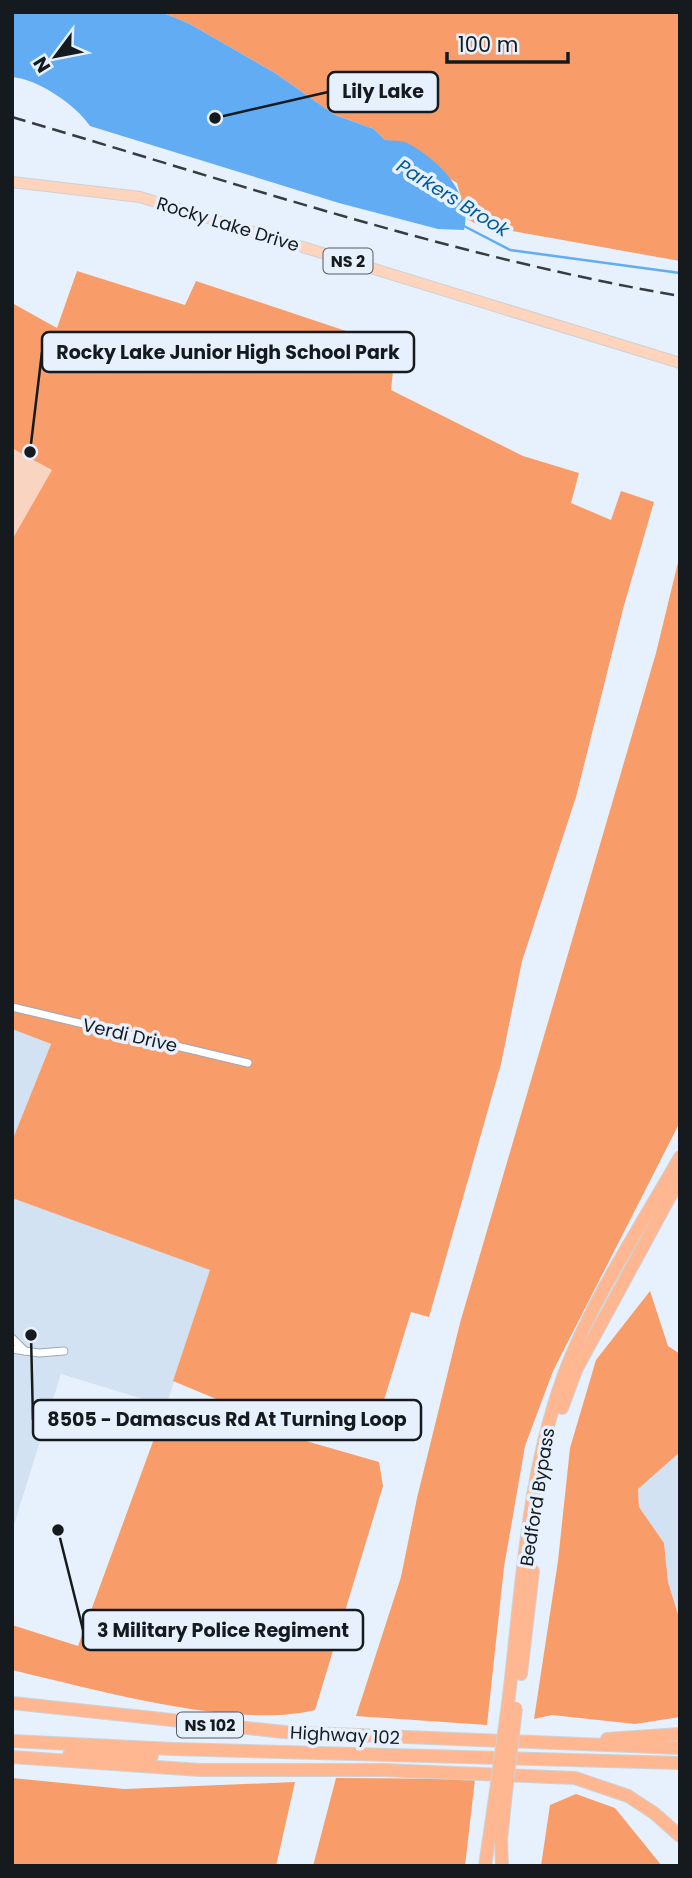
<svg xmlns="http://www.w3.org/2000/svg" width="692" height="1878" font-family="Poppins,sans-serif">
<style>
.built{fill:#d3e2f2}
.green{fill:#f8d4c1}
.forest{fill:#f89c6a}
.water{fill:#62acf3}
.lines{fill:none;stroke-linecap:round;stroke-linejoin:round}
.stream{stroke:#62acf3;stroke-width:2.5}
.minor-casing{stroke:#9ba9b6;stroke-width:9}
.primary-casing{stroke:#d0d1d2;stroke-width:12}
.motorway-casing{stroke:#d0d1d2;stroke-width:14}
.minor{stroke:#fff;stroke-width:7}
.primary{stroke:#fed4bd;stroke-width:10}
.motorway{stroke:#feb791;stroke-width:12}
.rail{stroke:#363c42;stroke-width:2.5;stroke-dasharray:14 7;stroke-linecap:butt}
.motorway-bridge-casing{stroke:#d0d1d2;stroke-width:14;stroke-linecap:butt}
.motorway-bridge{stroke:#feb791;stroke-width:12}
.labels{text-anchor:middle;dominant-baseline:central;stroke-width:7;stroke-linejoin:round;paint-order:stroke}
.shield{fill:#e6f1fd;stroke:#545a62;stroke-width:2}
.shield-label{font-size:16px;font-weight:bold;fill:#151a1f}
.street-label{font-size:18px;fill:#151a1f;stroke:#e6f1fd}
.water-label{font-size:19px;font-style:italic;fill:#005a9a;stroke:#e6f1fd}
.leader{fill:none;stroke:#151a1f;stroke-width:2.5}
.callout-dot{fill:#151a1f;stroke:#e6f1fd;stroke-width:2.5}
.callout{fill:#e6f1fd;stroke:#151a1f;stroke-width:2.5}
.callout-label{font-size:19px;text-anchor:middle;font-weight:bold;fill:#151a1f}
</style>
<rect width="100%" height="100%" fill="#e6f1fd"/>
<!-- built -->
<g class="built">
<path d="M12,1029L51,1044L12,1141Z"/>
<path d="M12,1198L211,1270L166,1406L61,1374L12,1531Z"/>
<path d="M680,1452V1621L668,1582L664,1543L639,1507L638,1489Z"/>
</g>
<!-- green -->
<path class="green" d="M12,345L72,465L12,572Z"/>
<!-- forest -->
<g class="forest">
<path d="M161,12H680V261L478,225L467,219L457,183L385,140L374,129L335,115L275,73L188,23Z"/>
<path d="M77,271L185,305L196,281L364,337L358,358L393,371L391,390L523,456L579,473L571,503L611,520L621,491L654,502L623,609L576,797L522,961L501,1064L429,1317L411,1312L372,1439L307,1416L250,1413L173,1381L210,1270L12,1198V1141L51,1044L12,1029V540L52,470L12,448V303L57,328Z"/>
<path d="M680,554V1122L553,1371L525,1446L504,1567L487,1725L356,1716L401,1577L417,1498L460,1323L656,653Z"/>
<path d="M650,1291L668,1346L680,1354V1452L638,1489L639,1507L664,1543L668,1582L680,1621V1717L635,1724L552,1715L534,1719L558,1561L570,1448L596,1360Z"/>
<path d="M166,1406L245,1432L299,1439L379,1462L383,1486L315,1710C236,1730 94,1689 12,1670V1625L78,1646Z"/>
<path d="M12,1778L124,1789L295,1782L276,1866H12Z"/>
<path d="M336,1778L475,1779L465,1866H313Z"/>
<path d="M576,1794L615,1808L662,1866H541L550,1805Z"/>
</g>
<!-- water -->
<path class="water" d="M12,12H161L188,23L275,73L335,115L374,129L385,140C392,141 402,140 407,143C438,159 473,194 464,230L438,229L339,203L90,126C76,105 38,79 12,77Z"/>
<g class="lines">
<!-- stream -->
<path class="stream" d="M462,225L510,250L680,273"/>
<defs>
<g id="minor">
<path d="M12,1007L248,1063"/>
<path d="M12,1338L25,1351"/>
<path d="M12,1349L39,1353L64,1351"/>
</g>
<path id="primary" d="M12,182L140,197L680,363"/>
<g id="motorway">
<path d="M562,1408L576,1370L680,1178"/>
<path d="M521,1674L533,1571"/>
<path d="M12,1703L284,1732L680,1748"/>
<path d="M508,1704C522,1591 526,1471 568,1364C597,1292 642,1224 680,1157"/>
<path d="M607,1739L680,1734"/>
<path d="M12,1741L173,1749L680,1763"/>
<path d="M69,1755L152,1756"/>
<path d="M12,1757L200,1770H383L575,1778L628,1796L654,1813L680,1836"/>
<path d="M485,1866L496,1791"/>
<path d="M502,1866L501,1840L506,1792"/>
</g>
</defs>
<!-- minor casing -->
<use href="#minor" class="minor-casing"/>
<!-- primary casing -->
<use href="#primary" class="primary-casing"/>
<!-- motorway casing -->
<use href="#motorway" class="motorway-casing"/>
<!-- minor -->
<use href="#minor" class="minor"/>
<!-- primary -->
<use href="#primary" class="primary"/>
<!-- motorway -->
<use href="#motorway" class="motorway"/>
<!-- rail -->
<path class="rail" d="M12,117C233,182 453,257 680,296"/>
<defs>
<g id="motorway-bridge">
<path d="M496,1791L508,1704"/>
<path d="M506,1792L516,1708"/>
</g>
</defs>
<!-- motorway-bridge casing -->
<use href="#motorway-bridge" class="motorway-bridge-casing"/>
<!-- motorway-bridge -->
<use href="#motorway-bridge" class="motorway-bridge"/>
</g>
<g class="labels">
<!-- shield labels -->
<g class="shield">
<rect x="323.5" y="248.5" width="49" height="25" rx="5"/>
<rect x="177" y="1712.5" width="66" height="25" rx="5"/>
</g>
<g class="shield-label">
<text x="348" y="261">NS 2</text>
<text x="210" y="1725">NS 102</text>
</g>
<!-- street labels -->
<g class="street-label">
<text transform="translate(228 224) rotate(17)">Rocky Lake Drive</text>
<text transform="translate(130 1035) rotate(13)">Verdi Drive</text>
<text transform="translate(537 1497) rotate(-81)">Bedford Bypass</text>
<text transform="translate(345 1735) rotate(3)">Highway 102</text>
</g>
<!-- water labels -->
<g class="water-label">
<text transform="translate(453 198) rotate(32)">Parkers Brook</text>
</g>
</g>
<!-- callouts -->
<path class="leader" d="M215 118L328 92M30 452L42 352M31 1335L33 1420M58 1530L83 1630"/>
<g class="callout-dot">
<circle cx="215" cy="118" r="7"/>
<circle cx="30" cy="452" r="7"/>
<circle cx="31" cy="1335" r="7"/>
<circle cx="58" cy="1530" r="7"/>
</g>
<g class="callout">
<rect x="328" y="72" width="110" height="40" rx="7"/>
<rect x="42" y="332" width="372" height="40" rx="7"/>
<rect x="33" y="1400" width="388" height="40" rx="7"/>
<rect x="83" y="1610" width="280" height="40" rx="7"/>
</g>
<g class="callout-label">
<text x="383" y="98">Lily Lake</text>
<text x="228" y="359">Rocky Lake Junior High School Park</text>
<text x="227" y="1426">8505 - Damascus Rd At Turning Loop</text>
<text x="223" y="1637">3 Military Police Regiment</text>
</g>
<!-- border -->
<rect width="692" height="1878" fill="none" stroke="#151a1f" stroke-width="28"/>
<!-- north arrow -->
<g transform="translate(56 56) rotate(238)" stroke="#e6f1fd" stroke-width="5" paint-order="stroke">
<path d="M0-5L12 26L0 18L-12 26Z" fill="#151a1f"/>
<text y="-10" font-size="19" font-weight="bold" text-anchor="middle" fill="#151a1f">N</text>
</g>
<!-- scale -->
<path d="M447 52v10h121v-10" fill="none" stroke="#151a1f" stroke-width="3.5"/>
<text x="458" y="52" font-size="21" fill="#151a1f" stroke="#e6f1fd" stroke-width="5" paint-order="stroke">100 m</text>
</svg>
